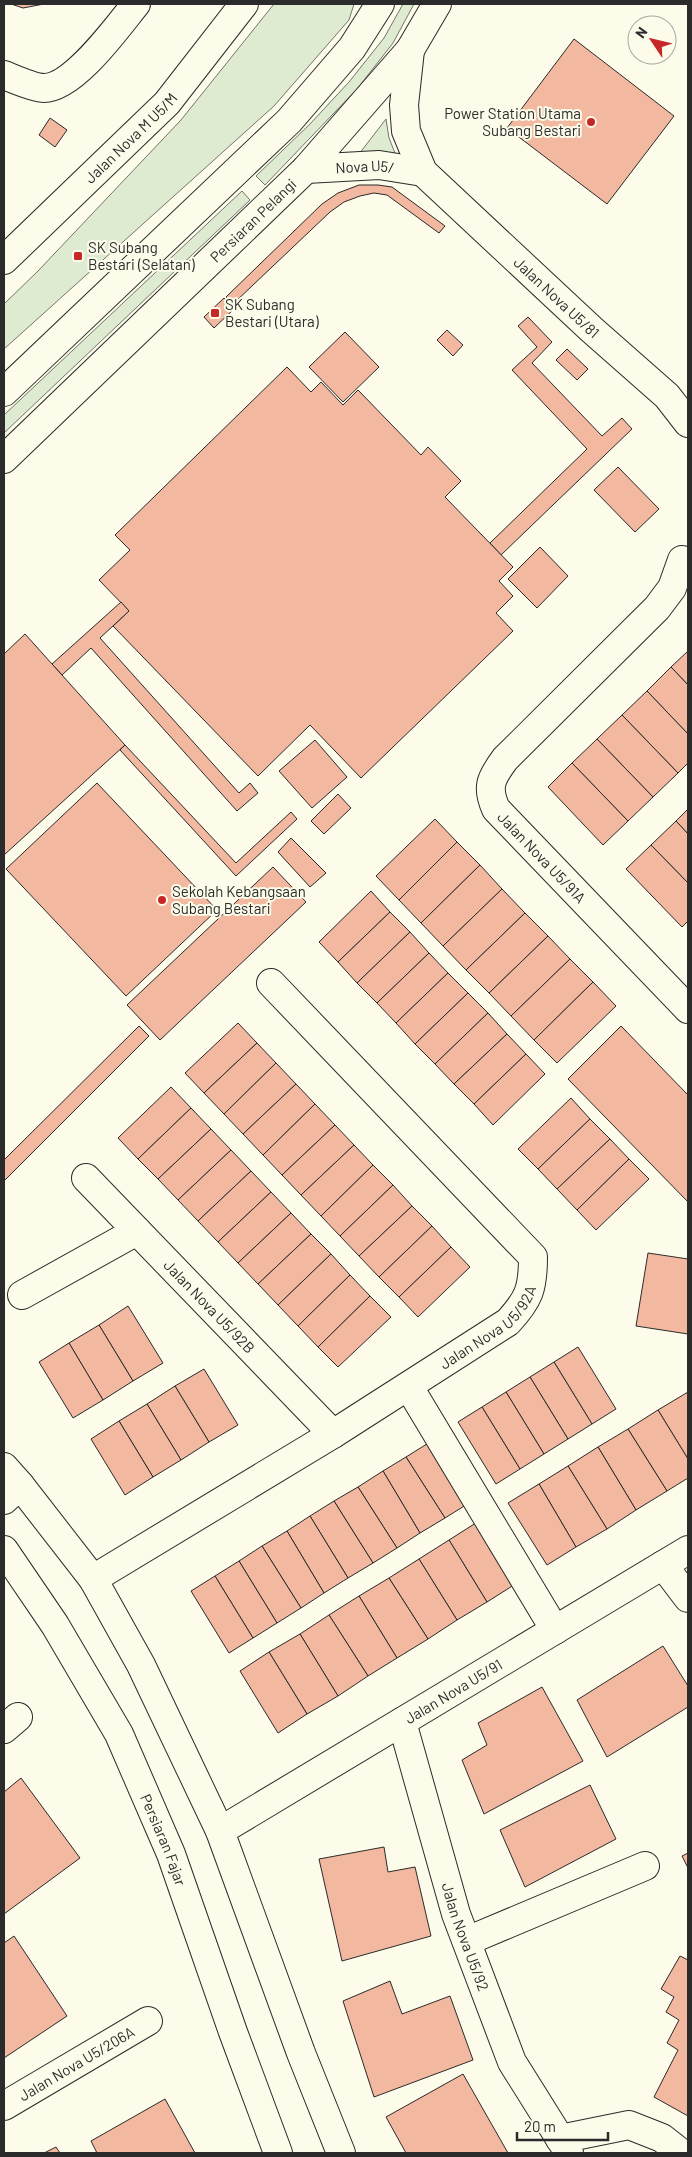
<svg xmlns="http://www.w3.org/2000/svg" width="692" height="2157" font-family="Barlow,sans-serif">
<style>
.green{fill:#deebd1;stroke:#74746e}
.building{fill:#f2b8a0;stroke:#2b2b2b}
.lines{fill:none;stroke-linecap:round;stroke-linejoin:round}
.minor-casing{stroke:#2b2b2b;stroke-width:30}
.major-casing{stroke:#2b2b2b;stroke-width:30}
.minor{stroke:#fdfbea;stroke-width:28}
.major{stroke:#fdfbea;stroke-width:28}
.poi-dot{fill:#c62828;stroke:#fdfbea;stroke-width:2}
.labels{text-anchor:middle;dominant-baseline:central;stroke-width:4;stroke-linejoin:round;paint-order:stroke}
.poi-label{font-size:15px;fill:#2b2b2b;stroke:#fdfbea;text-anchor:start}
.street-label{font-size:15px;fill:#2b2b2b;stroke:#fdfbea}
</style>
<rect width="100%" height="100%" fill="#fdfbea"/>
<!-- green -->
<g class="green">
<path d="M274,4H354L349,20L274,106L4,349V304L38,271L181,120Z"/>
<path d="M403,4H414L393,43L357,89L265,185L256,176L310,124L349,82L384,38Z"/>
<path d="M386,119L389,138L397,158L359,154Z"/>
<path d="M242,191L250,200L4,433V415Z"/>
</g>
<!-- building -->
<g class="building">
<path d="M11,4H44L23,8Z"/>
<path d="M574,39L674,116L607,204L507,128Z"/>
<path d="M50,118L67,130L55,147L39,135Z"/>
<path d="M359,185H378L392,187L445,226L439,233L387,195L374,193L360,196L344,202L330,212L233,304L226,297L322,204L338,193Z"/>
<path d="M224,298L234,309L214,328L204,317Z"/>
<path d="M528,317L552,342L532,363L602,436L622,418L632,429L501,555L490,543L587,449L512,370L537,347L518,326Z"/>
<path d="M447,330L463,345L453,356L437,340Z"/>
<path d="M345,332L379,367L343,402L309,367Z"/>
<path d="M567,349L588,369L577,380L556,360Z"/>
<path d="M287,367L311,392L321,382L343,405L358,390L421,455L428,447L461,481L445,497L513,567L499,581L513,596L496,613L513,631L361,778L310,725L258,776L113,626L129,611L99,580L130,550L115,535Z"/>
<path d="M618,467L659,509L635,532L594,490Z"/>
<path d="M540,547L568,576L537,608L508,579Z"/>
<path d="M121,602L129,611L100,638L239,793L250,783L258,793L237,811L91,648L62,675L52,664Z"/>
<path d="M25,634L125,745L4,855V654Z"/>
<path d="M688,651V685L671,667Z"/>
<path d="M671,667L688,685V734L647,691Z"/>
<path d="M647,691L688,734V763L678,773L622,715Z"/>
<path d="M622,715L678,773L653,797L597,739Z"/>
<path d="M597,739L653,797L628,821L572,763Z"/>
<path d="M315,740L347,777L312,808L279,771Z"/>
<path d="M125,745L236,863L291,812L297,819L236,876L120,750Z"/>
<path d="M572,763L628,821L603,845L548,787Z"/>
<path d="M97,783L217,910L126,996L6,869Z"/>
<path d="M338,794L351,808L324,834L311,821Z"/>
<path d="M688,809V834L676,821Z"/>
<path d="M435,819L457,842L399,900L376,876Z"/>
<path d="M676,821L688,834V883L651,845Z"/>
<path d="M291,838L326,873L310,887L278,852Z"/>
<path d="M457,842L480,865L421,923L399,900Z"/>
<path d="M651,845L688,883V921L682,927L626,869Z"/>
<path d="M480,865L502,889L443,946L421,923Z"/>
<path d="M273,867L306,902L160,1040L127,1005Z"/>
<path d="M502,889L525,913L466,970L443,946Z"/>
<path d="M371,891L390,912L338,962L319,942Z"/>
<path d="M390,912L410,932L357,983L338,962Z"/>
<path d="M525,913L548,936L489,993L466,970Z"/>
<path d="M410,932L429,953L377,1003L357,983Z"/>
<path d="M548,936L570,959L511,1016L489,993Z"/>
<path d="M429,953L448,973L396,1023L377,1003Z"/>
<path d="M570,959L593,982L534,1040L511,1016Z"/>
<path d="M448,973L468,993L415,1044L396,1023Z"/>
<path d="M593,982L616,1006L557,1063L534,1040Z"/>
<path d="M468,993L488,1013L435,1064L415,1044Z"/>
<path d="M488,1013L507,1034L454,1084L435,1064Z"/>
<path d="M238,1023L257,1043L204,1093L185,1073Z"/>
<path d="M139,1026L149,1036L4,1181V1160Z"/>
<path d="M621,1026L688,1095V1202L568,1079Z"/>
<path d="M507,1034L526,1054L474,1104L454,1084Z"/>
<path d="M257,1043L276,1063L224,1114L204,1093Z"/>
<path d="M526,1054L545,1074L493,1125L474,1104Z"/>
<path d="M276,1063L296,1084L243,1134L224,1114Z"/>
<path d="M296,1084L315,1104L263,1155L243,1134Z"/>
<path d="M171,1087L191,1108L138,1159L118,1138Z"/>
<path d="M571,1098L590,1119L538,1169L518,1149Z"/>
<path d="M315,1104L335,1125L282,1175L263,1155Z"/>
<path d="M191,1108L211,1129L158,1179L138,1159Z"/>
<path d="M590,1119L610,1139L557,1189L538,1169Z"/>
<path d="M335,1125L354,1145L301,1195L282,1175Z"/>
<path d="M211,1129L231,1150L178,1200L158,1179Z"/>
<path d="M610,1139L629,1159L577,1210L557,1189Z"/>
<path d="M354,1145L373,1165L321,1216L301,1195Z"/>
<path d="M231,1150L251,1171L198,1221L178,1200Z"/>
<path d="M629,1159L649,1179L596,1230L577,1210Z"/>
<path d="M373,1165L393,1185L340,1236L321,1216Z"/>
<path d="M251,1171L271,1192L218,1242L198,1221Z"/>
<path d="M393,1185L412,1206L359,1256L340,1236Z"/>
<path d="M271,1192L291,1213L238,1263L218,1242Z"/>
<path d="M412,1206L432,1226L379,1277L359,1256Z"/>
<path d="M291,1213L311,1234L258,1284L238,1263Z"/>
<path d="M432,1226L451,1247L399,1297L379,1277Z"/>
<path d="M311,1234L331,1254L278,1305L258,1284Z"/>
<path d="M451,1247L470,1267L418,1317L399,1297Z"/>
<path d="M648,1253L688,1259V1334L636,1326Z"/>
<path d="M331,1254L350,1275L298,1326L278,1305Z"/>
<path d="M350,1275L370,1296L318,1347L298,1326Z"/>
<path d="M370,1296L391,1317L338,1367L318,1347Z"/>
<path d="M128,1306L163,1363L133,1381L99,1325Z"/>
<path d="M99,1325L133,1381L103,1400L69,1343Z"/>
<path d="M69,1343L103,1400L73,1418L39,1362Z"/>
<path d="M578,1347L616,1409L592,1424L554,1362Z"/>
<path d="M554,1362L592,1424L568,1439L530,1377Z"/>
<path d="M204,1369L238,1425L209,1442L175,1386Z"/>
<path d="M530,1377L568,1439L544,1454L506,1392Z"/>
<path d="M175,1386L209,1442L181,1460L147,1404Z"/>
<path d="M506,1392L544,1454L520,1469L482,1407Z"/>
<path d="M688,1392V1459L658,1410Z"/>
<path d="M147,1404L181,1460L153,1477L119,1421Z"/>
<path d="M482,1407L520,1469L496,1484L458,1422Z"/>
<path d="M658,1410L688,1459V1478L667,1491L628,1429Z"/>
<path d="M119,1421L153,1477L125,1495L91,1439Z"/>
<path d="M628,1429L667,1491L636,1510L598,1447Z"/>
<path d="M430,1442L469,1503L445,1518L406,1457Z"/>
<path d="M598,1447L636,1510L607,1529L568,1466Z"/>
<path d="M406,1457L445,1518L420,1533L383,1471Z"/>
<path d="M568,1466L607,1529L576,1547L539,1484Z"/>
<path d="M383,1471L420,1533L397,1548L358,1487Z"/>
<path d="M539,1484L576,1547L547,1565L508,1503Z"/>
<path d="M358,1487L397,1548L373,1563L334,1501Z"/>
<path d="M334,1501L373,1563L348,1578L310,1516Z"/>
<path d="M310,1516L348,1578L324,1593L287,1531Z"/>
<path d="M479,1521L517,1583L487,1602L449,1540Z"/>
<path d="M287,1531L324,1593L301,1608L262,1546Z"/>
<path d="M449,1540L487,1602L457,1620L419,1559Z"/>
<path d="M262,1546L301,1608L277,1623L239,1561Z"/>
<path d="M419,1559L457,1620L428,1639L389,1578Z"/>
<path d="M239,1561L277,1623L253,1638L215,1576Z"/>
<path d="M215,1576L253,1638L229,1653L191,1591Z"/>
<path d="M389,1578L428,1639L397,1658L359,1596Z"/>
<path d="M359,1596L397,1658L368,1676L329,1615Z"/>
<path d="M329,1615L368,1676L338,1696L300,1634Z"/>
<path d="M300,1634L338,1696L307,1714L269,1652Z"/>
<path d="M663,1646L688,1686V1707L607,1757L577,1700Z"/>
<path d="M269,1652L307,1714L278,1733L240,1671Z"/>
<path d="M542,1687L583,1761L484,1814L462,1760L487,1745L478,1723Z"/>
<path d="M21,1778L80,1858L4,1914V1792Z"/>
<path d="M590,1785L616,1839L525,1887L500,1830Z"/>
<path d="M384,1847L388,1872L415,1867L431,1936L342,1961L319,1859Z"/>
<path d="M688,1853V1868L682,1856Z"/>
<path d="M14,1936L67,2016L4,2058V1943Z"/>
<path d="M680,1956L688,1960V2116L654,2097L678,2050L667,2043L679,2020L666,2012L674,1997L661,1989Z"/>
<path d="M390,1981L402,2014L450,1996L473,2060L374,2097L343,2001Z"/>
<path d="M463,2074L508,2153H406L386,2117Z"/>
<path d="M165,2099L195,2153H97L91,2141Z"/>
<path d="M56,2147L60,2153H44Z"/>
</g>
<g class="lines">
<defs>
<g id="minor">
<path id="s1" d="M410,50L404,105L406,131L423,172L591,329L667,396L688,423"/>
<path d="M4,75C14,79 34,88 44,88C74,88 118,26 136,4"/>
<path id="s2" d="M306,169L379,165L423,172"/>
<path id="s3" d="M4,260L167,103L244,4"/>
<path d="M4,392L289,121L352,48L380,4"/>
<path id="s4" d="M4,459L306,169L410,50L437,4"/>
<path id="s5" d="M682,560L672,588L657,608L505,759C491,778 486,787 496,809L688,1009"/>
<path id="s6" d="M86,1178L333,1434"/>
<path d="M22,1295L137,1231"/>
<path d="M409,1387L555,1630"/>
<path d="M4,1500L20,1485"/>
<path d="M663,1565L688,1598"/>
<path id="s7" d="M93,1579L333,1434L508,1322C529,1299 533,1289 533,1257L271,983"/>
<path id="s8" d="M402,1722L456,1914L512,2062L569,2153"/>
<path d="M4,1729L18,1717"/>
<path id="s9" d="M220,1831L688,1550"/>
<path d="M467,1941L645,1866"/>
<path id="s10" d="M4,2106L148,2021"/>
<path d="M560,2139L629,2125L662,2138L681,2153"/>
</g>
<g id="major">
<path d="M4,1467L20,1485L93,1579L141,1665L220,1831L301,2053L341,2153"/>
<path id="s11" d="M4,1550L55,1625L119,1734L171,1854L233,2032L278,2153"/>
</g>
</defs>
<!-- minor casing -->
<use href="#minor" class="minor-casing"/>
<!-- major casing -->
<use href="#major" class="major-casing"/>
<!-- minor -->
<use href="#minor" class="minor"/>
<!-- major -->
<use href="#major" class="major"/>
</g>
<!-- markers -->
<g class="poi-dot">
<circle cx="591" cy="122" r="5"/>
<rect x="73" y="251" width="10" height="10" rx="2.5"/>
<rect x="210" y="308" width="10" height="10" rx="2.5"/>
<circle cx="162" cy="900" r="5"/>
</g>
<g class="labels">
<!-- poi labels -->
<g class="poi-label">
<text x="581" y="113" text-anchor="end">Power Station Utama<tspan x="581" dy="17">Subang Bestari</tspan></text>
<text x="88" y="247">SK Subang<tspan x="88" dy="17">Bestari (Selatan)</tspan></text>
<text x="225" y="304">SK Subang<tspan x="225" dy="17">Bestari (Utara)</tspan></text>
<text x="172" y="891">Sekolah Kebangsaan<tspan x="172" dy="17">Subang Bestari</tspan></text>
</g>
<!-- street labels -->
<g class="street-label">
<text stroke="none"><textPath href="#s3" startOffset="176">Jalan Nova M U5/M</textPath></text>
<text stroke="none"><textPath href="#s2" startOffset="59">Nova U5/</textPath></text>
<text stroke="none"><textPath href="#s4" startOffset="345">Persiaran Pelangi</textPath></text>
<text stroke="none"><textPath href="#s1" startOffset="309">Jalan Nova U5/81</textPath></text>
<text stroke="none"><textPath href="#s5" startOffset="390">Jalan Nova U5/91A</textPath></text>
<text stroke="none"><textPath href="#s6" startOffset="178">Jalan Nova U5/92B</textPath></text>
<text stroke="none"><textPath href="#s7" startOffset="470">Jalan Nova U5/92A</textPath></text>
<text stroke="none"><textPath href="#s9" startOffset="272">Jalan Nova U5/91</textPath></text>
<text stroke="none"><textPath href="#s11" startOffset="332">Persiaran Fajar</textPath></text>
<text stroke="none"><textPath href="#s8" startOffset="224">Jalan Nova U5/92</textPath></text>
<text stroke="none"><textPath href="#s10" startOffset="84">Jalan Nova U5/206A</textPath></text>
</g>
</g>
<!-- border -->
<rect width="692" height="2157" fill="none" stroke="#2b2b2b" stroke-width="10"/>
<!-- north arrow -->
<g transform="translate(652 40) rotate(305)"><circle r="24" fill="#fdfbea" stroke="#a9a89e"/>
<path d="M0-4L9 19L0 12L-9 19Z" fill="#c62828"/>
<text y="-8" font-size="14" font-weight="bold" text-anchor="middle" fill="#2b2b2b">N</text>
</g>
<!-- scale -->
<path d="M517 2132v8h91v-8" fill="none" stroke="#2b2b2b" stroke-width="2.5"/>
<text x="524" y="2132" font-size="15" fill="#2b2b2b" stroke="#fdfbea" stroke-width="4" paint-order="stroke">20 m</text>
</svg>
